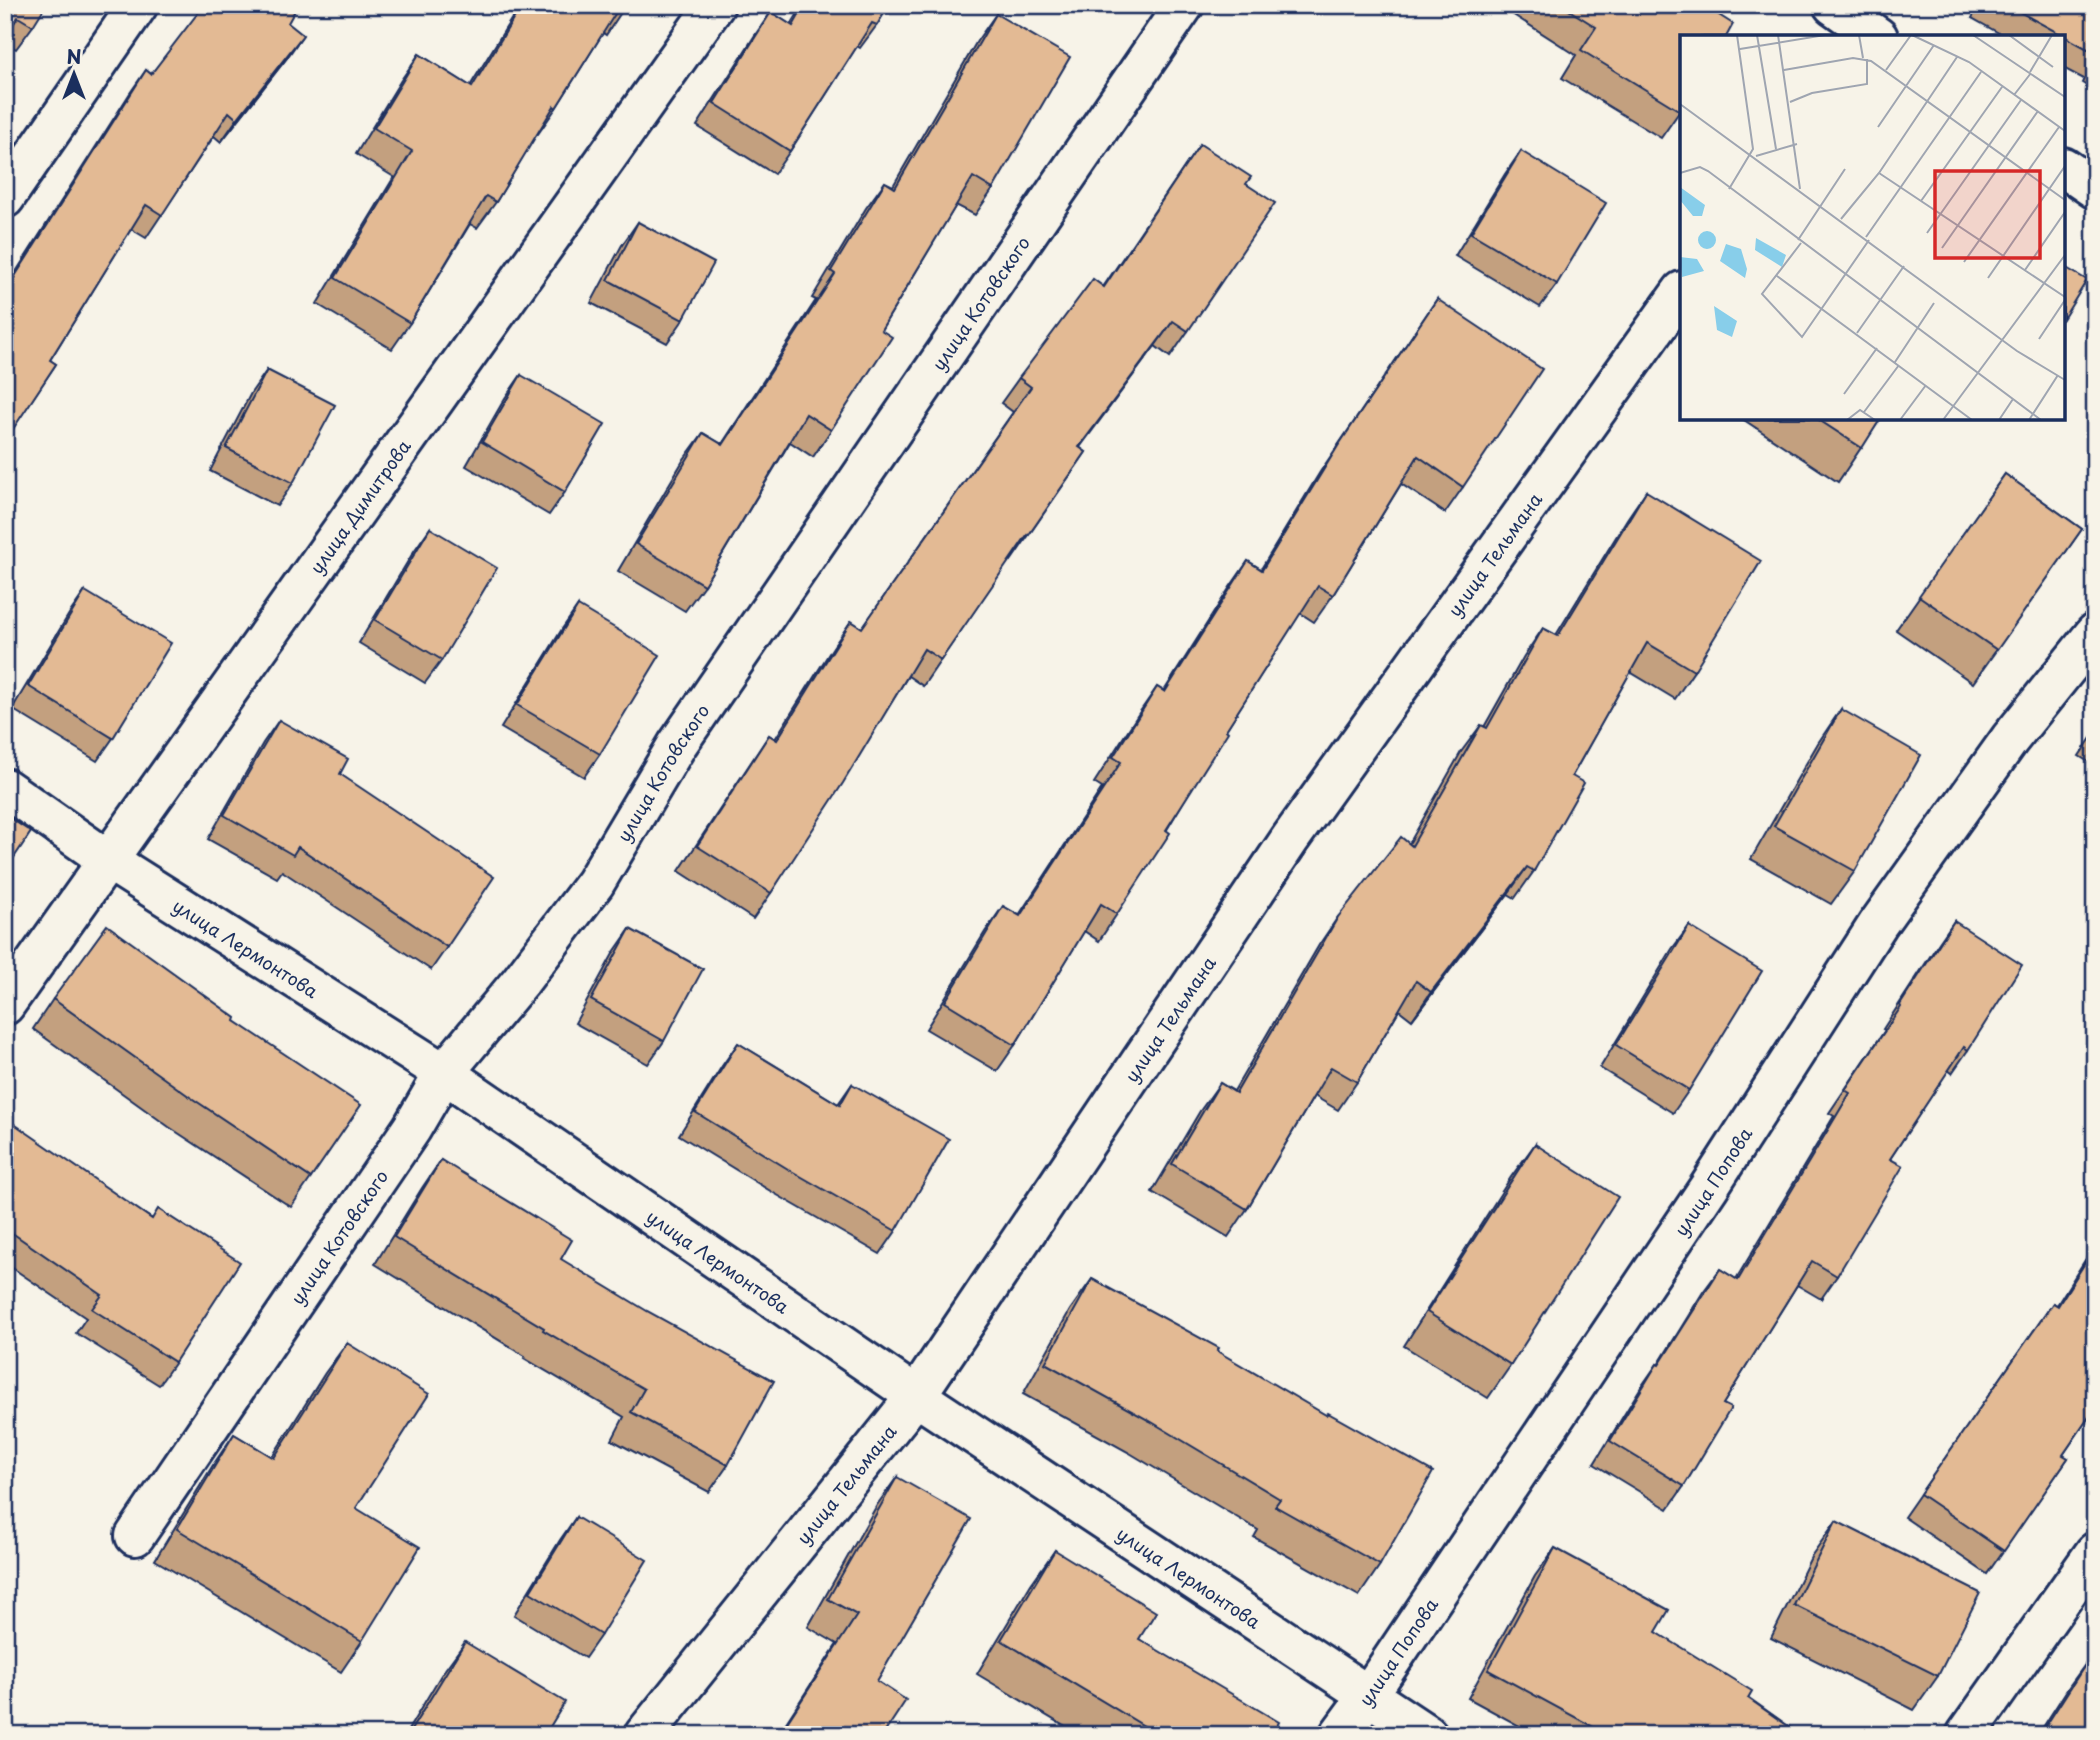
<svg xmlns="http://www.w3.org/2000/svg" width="2100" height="1740" font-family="'Playpen Sans',sans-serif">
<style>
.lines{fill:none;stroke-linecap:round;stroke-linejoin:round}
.street-casing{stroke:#1b2f5e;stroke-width:44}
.street{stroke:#f7f3e8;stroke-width:38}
.wall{fill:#c3a07f;stroke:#1b2f5e;stroke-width:2}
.shaded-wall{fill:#9f8268;stroke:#1b2f5e;stroke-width:2}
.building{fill:#e3ba94;stroke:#1b2f5e;stroke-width:2}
.labels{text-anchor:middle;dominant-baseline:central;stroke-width:5;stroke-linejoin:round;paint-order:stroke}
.street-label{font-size:18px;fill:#1b2f5e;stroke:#f7f3e8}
.inset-road{fill:none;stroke:#9fa5b1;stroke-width:2}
.view{fill:#d62828;fill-opacity:0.15;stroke:#d62828;stroke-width:3.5}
.inset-edge{fill:none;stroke:#1b2f5e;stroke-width:3.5}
</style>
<rect width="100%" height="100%" fill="#f7f3e8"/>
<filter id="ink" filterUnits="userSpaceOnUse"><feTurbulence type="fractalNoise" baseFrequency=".0143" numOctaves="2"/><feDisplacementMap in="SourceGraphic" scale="14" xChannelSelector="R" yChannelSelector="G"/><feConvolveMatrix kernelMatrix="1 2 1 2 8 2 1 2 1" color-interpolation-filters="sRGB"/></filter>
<g filter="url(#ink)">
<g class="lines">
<defs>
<g id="street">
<path d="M1833,5L1878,37"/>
<path d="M2063,167L2095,189"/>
<path d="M5,198L138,5"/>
<path id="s1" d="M5,788L108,860L444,1073L916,1396L1428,1735"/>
<path id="s2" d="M5,1005L715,5"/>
<path id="s3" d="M135,1536L412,1128L444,1073L520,982L595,883L677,745L1184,5"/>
<path id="s4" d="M644,1735L916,1396L1290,839L1682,291"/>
<path id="s5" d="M1339,1735L1369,1694L1709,1187L1878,924L2010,739L2095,633"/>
<path d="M1966,1735L2095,1552"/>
</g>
</defs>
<!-- street casing -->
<use href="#street" class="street-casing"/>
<!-- street -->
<use href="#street" class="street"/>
</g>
<!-- wall -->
<g class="wall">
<path d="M5,5L33,26L16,49L5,42Z"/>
<path d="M520,5H626L606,35L603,33L556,108L538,134L537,133L496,202L477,228L470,224L410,323L392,349L317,304L394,177L356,154L401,80L419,54L470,86Z"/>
<path d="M803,5H889L877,25L860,48L857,46L790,151L774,174L697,126L755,35L771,12L791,25Z"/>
<path d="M1498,5H1703L1682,108L1661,138L1562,78L1576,55Z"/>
<path d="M1979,5H2095V91L2082,83L2084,79L2063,68V37H2006L1972,18Z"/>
<path d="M996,14L993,189L975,215L956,205L881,330L831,430L813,457L790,442L704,585L685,611L618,571L684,459L703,433L722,444L816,300L812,298L866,208L885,182L893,186L977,41Z"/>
<path d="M288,23L287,58L221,142L214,136L146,238L131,229L50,360L56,364L5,440V289L130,93L146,70L151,74Z"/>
<path d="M1200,144L1246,184L1188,331L1170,357L1155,346L1079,447L1086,452L1011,561L1009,560L923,686L908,676L771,893L753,919L679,871L769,735L775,739L833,647L851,621L862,628L1013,412L1001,403L1019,378L1103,287Z"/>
<path d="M1521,151L1557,284L1540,307L1455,256L1505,174Z"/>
<path d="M638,222L683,320L667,343L591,303L622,245Z"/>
<path d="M1437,299L1463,487L1445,513L1401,484L1333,595L1314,622L1300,613L1226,730L1117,914L1099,941L1084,931L1015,1045L997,1071L926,1029L985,932L1003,906L1019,915L1102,788L1094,783L1139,713L1157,687L1164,691L1230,587L1248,561L1261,569L1320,472Z"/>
<path d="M267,370L293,483L277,506L210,471L251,393Z"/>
<path d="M521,375L565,492L549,515L466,466L505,398Z"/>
<path d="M1741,418H1881L1838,482Z"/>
<path d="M2005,474L2082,529L1973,683L1896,630Z"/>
<path d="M1646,491L1694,671L1675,699L1630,672L1572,776L1534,871L1515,898L1508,894L1412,1020L1399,1010L1357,1082L1338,1110L1314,1096L1247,1209L1228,1237L1152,1192L1200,1111L1220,1083L1234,1091L1319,945L1338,917L1409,844L1461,752L1481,725L1484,727L1524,656L1543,628L1556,635L1627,519Z"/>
<path d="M430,528L442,660L425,683L359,643L414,551Z"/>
<path d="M85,591L113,738L97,761L12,709L69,614Z"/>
<path d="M578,606L600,754L584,777L501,728L562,629Z"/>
<path d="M1841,709L1855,871L1831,904L1751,859L1818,743Z"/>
<path d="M279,720L340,774L447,947L431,970L282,871L277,878L208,839L263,743Z"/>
<path d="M2095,732V766L2079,756Z"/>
<path d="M1954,921L1968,1050L1952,1073L1948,1070L1890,1159L1837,1276L1821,1299L1797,1285L1723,1404L1684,1486L1668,1509L1594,1464L1641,1387L1657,1364L1658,1365L1703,1292L1720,1269L1736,1279L1834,1116L1829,1113L1885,1030L1883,1029L1938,944Z"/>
<path d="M1689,926V1090L1673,1113L1600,1068L1672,949Z"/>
<path d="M630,929L664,1041L648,1064L575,1023L614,952Z"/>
<path d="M53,999L235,1021L311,1178L291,1207L169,1127L33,1029Z"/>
<path d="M738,1043L838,1104L852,1084L896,1231L880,1254L772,1192L679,1135L722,1066Z"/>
<path d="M5,1128L151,1218L175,1362L159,1385L76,1333L86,1318L5,1263Z"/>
<path d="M1535,1144L1511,1365L1488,1398L1404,1346L1511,1177Z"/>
<path d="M441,1160L561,1259L728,1465L709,1492L612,1440L624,1417L524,1358L525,1356L375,1264L422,1188Z"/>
<path d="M2095,1244V1408L2063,1455L2068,1458L1987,1574L1904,1517L2053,1303L2057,1305Z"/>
<path d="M1092,1279L1217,1351L1380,1565L1359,1596L1254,1537L1258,1530L1128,1452L1023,1394L1070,1310Z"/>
<path d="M347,1343L362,1641L341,1672L155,1560L213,1465L234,1434L272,1457L325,1373Z"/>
<path d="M897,1477L877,1681L883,1735H778L837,1644L808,1627L877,1505Z"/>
<path d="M576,1517L601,1635L585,1658L514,1615L560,1540Z"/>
<path d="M1836,1521L1938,1676L1914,1710L1771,1638L1812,1555Z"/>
<path d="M1555,1548L1656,1632L1801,1735H1536L1468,1698L1535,1576Z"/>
<path d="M1055,1550L1139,1639L1272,1735H1079L977,1674L1031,1584Z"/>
<path d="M465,1642L545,1735H405L441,1675Z"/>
<path d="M2087,1662L2095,1735H2038L2070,1685Z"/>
</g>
<!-- shaded-wall -->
<g class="shaded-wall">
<path d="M303,35L287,58L221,142L237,119Z"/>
<path d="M1173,321L1155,346L1061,473L1079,447Z"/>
<path d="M1527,867L1508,894L1412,1020L1431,992Z"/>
</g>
<!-- building -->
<g class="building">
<path d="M5,5H46L33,26L18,17L5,37Z"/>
<path d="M204,5H298L288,23L303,35L237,119L229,112L162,215L146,205L50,360L56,364L9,435L5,433V292L146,70L151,74Z"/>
<path d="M522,5H626L624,8L620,6L556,108L554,106L496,202L486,196L410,323L335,278L412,151L374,128L419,54L472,87Z"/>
<path d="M805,5H889L877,25L872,23L790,151L714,103L771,12L793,26Z"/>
<path d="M1561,5H1703L1733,24L1726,37H1682V108L1680,111L1581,50L1596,27Z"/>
<path d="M2007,5H2095V53Z"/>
<path d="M996,14L1070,57L993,189L973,177L881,330L892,337L831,430L806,414L704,585L636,544L703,433L723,445L835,274L831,271L885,182L895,188Z"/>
<path d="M1200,144L1251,177L1246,184L1275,203L1188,331L1173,321L1079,447L1086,452L1028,536L1027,535L941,660L924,649L843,783L771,893L697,846L769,735L777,740L851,621L862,628L1031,387L1019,378L1093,279L1104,287Z"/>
<path d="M1521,151L1606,203L1557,284L1471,233Z"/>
<path d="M638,222L714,263L683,320L608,280Z"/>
<path d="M2063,266L2087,280L2063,319Z"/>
<path d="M1437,299L1542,369L1463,487L1418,456L1333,595L1318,586L1226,730L1228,732L1166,830L1170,833L1117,914L1101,904L1015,1045L945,1002L1003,906L1020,916L1121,762L1113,757L1157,687L1165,692L1248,561L1262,570L1338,446Z"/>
<path d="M267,370L335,405L293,483L226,448Z"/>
<path d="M521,375L605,424L565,492L482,442Z"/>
<path d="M1816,418H1881L1862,448Z"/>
<path d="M2005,474L2082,529L1997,650L1919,596Z"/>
<path d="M1646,491L1761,561L1694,671L1647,643L1572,776L1584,783L1534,871L1527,867L1431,992L1416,981L1357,1082L1331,1067L1247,1209L1172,1164L1220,1083L1236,1093L1338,917L1401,837L1412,846L1481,725L1487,728L1543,628L1558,636Z"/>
<path d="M430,528L497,568L442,660L375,620Z"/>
<path d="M85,591L171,643L113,738L28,686Z"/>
<path d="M578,606L660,655L600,754L517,705Z"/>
<path d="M1841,709L1921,755L1855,871L1774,826Z"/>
<path d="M279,720L348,759L340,774L494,877L447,947L298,847L293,855L224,815Z"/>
<path d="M5,815L31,832L5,871Z"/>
<path d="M1954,921L2022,965L1968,1050L1964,1047L1890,1159L1903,1166L1837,1276L1812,1261L1723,1404L1731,1408L1684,1486L1610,1441L1657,1364L1659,1365L1720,1269L1738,1280L1850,1093L1845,1090L1901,1007L1900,1005Z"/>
<path d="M107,925L236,1018L235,1021L361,1105L311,1178L190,1097L53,999Z"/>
<path d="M1689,926L1762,971L1689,1090L1616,1045Z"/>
<path d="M630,929L703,969L664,1041L591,1000Z"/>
<path d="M738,1043L840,1105L852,1084L949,1139L896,1231L788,1169L695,1112Z"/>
<path d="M10,1121L152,1219L158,1209L240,1262L175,1362L92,1309L102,1295L5,1228V1128Z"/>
<path d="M1535,1144L1618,1197L1511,1365L1427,1312Z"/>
<path d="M441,1160L572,1240L561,1259L647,1311L774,1381L728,1465L631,1412L644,1389L543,1330L544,1328L394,1237Z"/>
<path d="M2095,1247V1408L2063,1455L2068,1458L2004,1551L1920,1494L2053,1303L2058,1306Z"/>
<path d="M1092,1279L1219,1348L1217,1351L1326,1415L1328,1413L1433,1472L1380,1565L1275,1506L1280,1499L1150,1421L1045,1363Z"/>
<path d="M347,1343L429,1394L356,1508L420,1547L362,1641L177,1529L234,1434L274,1458Z"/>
<path d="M897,1477L971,1519L877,1681L906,1700L883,1735H779L857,1615L828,1599Z"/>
<path d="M576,1517L647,1560L601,1635L530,1592Z"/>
<path d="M1836,1521L1980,1593L1938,1676L1794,1605Z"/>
<path d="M1555,1548L1669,1610L1656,1632L1752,1691L1748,1698L1801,1735H1608L1488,1670Z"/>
<path d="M1055,1550L1156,1612L1139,1639L1279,1722L1272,1735H1159L1001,1640Z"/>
<path d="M465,1642L565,1702L545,1735H408Z"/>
<path d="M2087,1662L2095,1666V1735H2040Z"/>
</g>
</g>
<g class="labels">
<!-- street labels -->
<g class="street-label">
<text stroke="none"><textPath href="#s3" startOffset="1496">улица Котовского</textPath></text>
<text stroke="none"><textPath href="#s2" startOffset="612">улица Димитрова</textPath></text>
<text stroke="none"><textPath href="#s4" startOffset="1456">улица Тельмана</textPath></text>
<text stroke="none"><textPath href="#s3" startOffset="929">улица Котовского</textPath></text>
<text stroke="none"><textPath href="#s1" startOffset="289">улица Лермонтова</textPath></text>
<text stroke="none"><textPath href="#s4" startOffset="889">улица Тельмана</textPath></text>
<text stroke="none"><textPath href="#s5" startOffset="668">улица Попова</textPath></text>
<text stroke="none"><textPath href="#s3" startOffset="362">улица Котовского</textPath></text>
<text stroke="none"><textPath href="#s1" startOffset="856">улица Лермонтова</textPath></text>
<text stroke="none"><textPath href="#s4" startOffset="322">улица Тельмана</textPath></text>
<text stroke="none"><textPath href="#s1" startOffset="1423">улица Лермонтова</textPath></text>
<text stroke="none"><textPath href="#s5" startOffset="102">улица Попова</textPath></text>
</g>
</g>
<!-- overview -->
<g transform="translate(1680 35)">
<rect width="385" height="385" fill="#f7f3e8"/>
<path d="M0,152L25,170L22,181H13L0,165ZM18 205a9 9 0 1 1 18 0a9 9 0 1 1-18 0ZM76,203L106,220L102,232L75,215ZM46,209L61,214L67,234L65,243L40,226ZM0,222L17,224L24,236L2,242ZM34,271L57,286L52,302L37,295Z" fill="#88ceea"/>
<path class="inset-road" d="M77,0L96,114M98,0L120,154M179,0L183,23M232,0L289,27L385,96M293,0L385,62M329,0L373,32M60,14L145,0M104,35L173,23L191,26L385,165M206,35L231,0M350,37L372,0M334,60L351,38M110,67L132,58L187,49V24M0,69L337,316L385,345M198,92L254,10M76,121L117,109M0,138L20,132L28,136L361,385M199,138L385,262M49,154L73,114L57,0M241,166L322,52M161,184L199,138L277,22M247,198L341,65M186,202L301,37M118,205L165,134M121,208L82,259L122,302L189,205M262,213L358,76M284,227L379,92M345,235L385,177M97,241L292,385M308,243L385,131M177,298L224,231M359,304L385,265M215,327L254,268M164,359L197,313M184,377L219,330M167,385L180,375L195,385M220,385L246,350M263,385L385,220M319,385L333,364M349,385L378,340"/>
<path class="view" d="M255,136H360V223H255Z"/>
<rect width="385" height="385" class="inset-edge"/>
</g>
<!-- margin -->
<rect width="2100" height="1740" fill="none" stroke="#f7f3e8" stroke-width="28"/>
<rect x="14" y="14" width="2072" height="1712" fill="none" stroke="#1b2f5e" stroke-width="2.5" filter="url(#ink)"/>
<!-- north arrow -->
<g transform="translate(74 74)" stroke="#f7f3e8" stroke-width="5" paint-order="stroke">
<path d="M0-5L12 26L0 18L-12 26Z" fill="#1b2f5e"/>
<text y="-10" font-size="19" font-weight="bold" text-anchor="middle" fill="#1b2f5e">N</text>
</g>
</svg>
